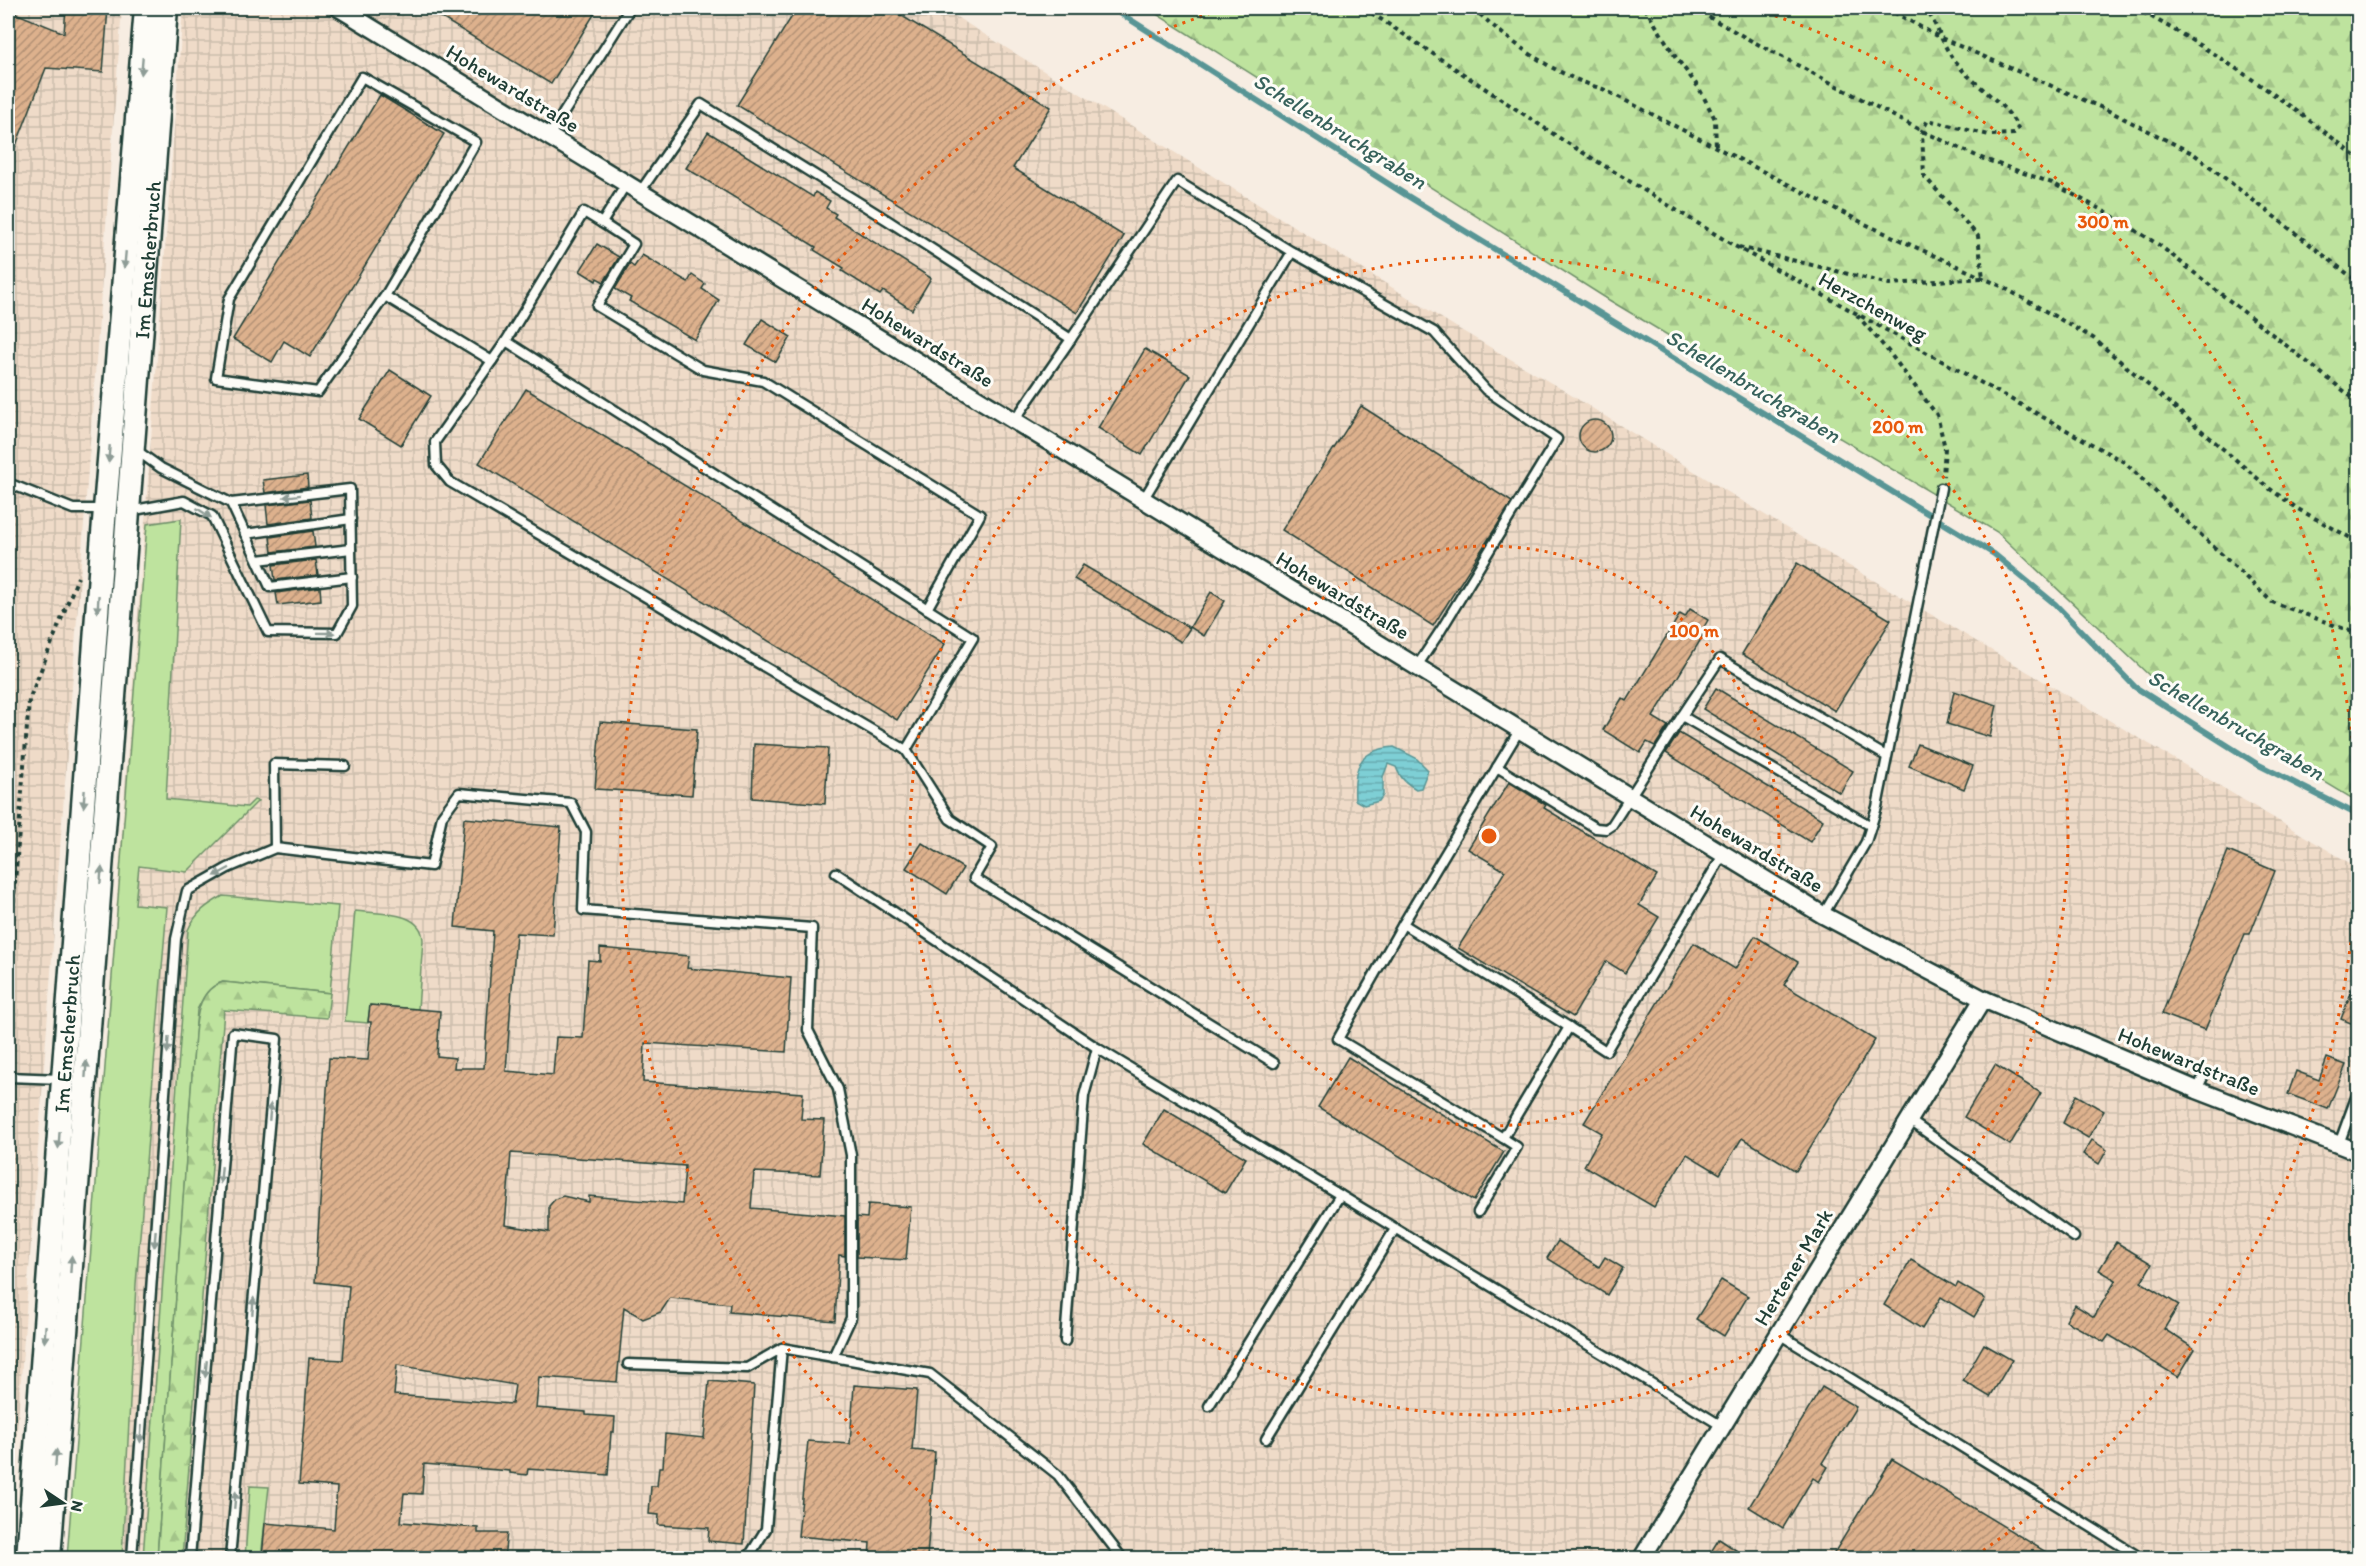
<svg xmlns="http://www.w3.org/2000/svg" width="2366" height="1566" font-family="Itim,sans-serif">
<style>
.industrial{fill:url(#industrial-grid)}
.grass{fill:#bee39e;stroke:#6e9069;stroke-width:1.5}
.forest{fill:url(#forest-firs);stroke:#6e9069;stroke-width:1.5}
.water{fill:url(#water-rules);stroke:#589595;stroke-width:1.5}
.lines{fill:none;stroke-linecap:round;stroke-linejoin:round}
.stream{stroke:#589595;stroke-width:6}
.building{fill:url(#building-hatch);stroke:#1f3d34;stroke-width:1.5;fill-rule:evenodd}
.lane-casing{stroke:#1f3d34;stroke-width:13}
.street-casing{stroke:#1f3d34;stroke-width:21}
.secondary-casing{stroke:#1f3d34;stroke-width:27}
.path{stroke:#1f3d34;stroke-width:4;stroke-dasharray:4.5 4.5;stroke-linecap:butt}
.lane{stroke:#fdfcf7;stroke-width:8}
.street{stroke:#fdfcf7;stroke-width:16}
.secondary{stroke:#fdfcf7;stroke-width:22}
.oneway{fill:#8e9c96}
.ring{fill:none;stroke:#e8590c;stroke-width:3;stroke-dasharray:3 6}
.labels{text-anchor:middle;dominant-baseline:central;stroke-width:6;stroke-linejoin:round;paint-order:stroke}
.street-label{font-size:21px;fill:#1f3d34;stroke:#fdfcf7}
.water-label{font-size:22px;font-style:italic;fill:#37625c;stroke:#fdfcf7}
.centre{fill:#e8590c;stroke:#fdfcf7;stroke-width:3}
.ring-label{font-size:18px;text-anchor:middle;font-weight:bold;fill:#e8590c;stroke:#fdfcf7;stroke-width:6;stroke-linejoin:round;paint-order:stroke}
</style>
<defs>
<pattern id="industrial-grid" width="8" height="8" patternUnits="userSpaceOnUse" patternTransform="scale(1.5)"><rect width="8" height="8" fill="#efdbc8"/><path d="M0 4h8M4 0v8" fill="none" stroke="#ccbdac"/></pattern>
<pattern id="forest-firs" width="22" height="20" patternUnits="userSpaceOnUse" patternTransform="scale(1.5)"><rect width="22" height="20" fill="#bee39e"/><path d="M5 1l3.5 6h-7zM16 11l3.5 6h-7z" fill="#a3c489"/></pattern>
<pattern id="water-rules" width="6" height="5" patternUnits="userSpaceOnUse" patternTransform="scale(1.5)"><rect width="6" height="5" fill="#7ecfd5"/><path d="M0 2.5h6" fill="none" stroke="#67a9ae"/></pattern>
<pattern id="building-hatch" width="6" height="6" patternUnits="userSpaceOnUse" patternTransform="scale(1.5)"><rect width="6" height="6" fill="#ddb18d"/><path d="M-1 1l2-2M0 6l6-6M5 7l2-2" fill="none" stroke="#b39174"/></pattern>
</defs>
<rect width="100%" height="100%" fill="#f7ede2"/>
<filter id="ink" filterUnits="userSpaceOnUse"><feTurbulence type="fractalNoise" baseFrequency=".0167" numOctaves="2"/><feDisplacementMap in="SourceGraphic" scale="12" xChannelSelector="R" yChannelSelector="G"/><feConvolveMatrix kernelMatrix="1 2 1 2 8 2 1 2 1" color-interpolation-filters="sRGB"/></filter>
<g filter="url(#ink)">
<!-- industrial -->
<g class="industrial">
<path d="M8,8H122L8,1555Z"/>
<path d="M183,8H942L1459,329L1558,387L1804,539L2358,868V1558H68Z"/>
</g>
<!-- grass -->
<g class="grass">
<path d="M181,519L166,799L247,807L254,800L258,801L187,872L139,866L135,904L167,907L136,1284L122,1558H67L147,524Z"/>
<path d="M223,896L338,906L330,993L223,982C208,987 204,996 197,1010L157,1558H143L188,930C196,912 207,905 223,896Z"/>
<path d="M355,911C378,914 422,910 423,940L418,1009L370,1005L368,1023L345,1021Z"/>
<path d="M250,1486L269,1487L261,1558H245Z"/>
</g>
<!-- forest -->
<g class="forest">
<path d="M1147,8H2358V802L2152,678L1997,532L1609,300Z"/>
<path d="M223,982L330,993L327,1018L224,1010L182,1558H157L195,1034C197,1012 200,989 223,982Z"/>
</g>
<!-- water -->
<path class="water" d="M1394,747L1416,758L1428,770L1421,788L1416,789C1406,783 1400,778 1396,767L1388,764L1383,777V795L1379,801L1364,805L1355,800C1353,768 1358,750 1394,747Z"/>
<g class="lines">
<!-- stream -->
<path class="stream" d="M1112,8L1406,195L1994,554L2055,604L2135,687L2257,764L2358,815"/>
</g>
<!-- building -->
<g class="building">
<path d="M66,8H108L103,72L46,68L8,166V10L64,33Z"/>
<path d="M425,8H598L551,84Z"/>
<path d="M797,8H889L1051,107L1013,168L1124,236L1077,313L737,105Z"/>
<path d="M380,95L444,134L310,357L284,341L272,362L233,339Z"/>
<path d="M708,132L813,197L815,192L830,201L826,208L836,214L834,217L931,278L912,310L883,291L880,295L842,271L844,268L814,250L816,247L686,168Z"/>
<path d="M597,244L619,257L604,282L597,278L596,281L580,271Z"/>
<path d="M642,255L688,282L692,275L705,284L702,289L719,300L695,340L629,301L631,298L615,289L630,264L634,267Z"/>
<path d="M762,319L791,337L776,362L746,345Z"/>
<path d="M1145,349L1190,375L1142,455L1098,428Z"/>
<path d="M390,370L431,396L401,445L359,419Z"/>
<path d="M526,389L945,644L897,720L479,463Z"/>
<path d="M1361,406L1512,502L1433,626L1282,530Z"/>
<circle cx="1595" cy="436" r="16"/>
<path d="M307,475L308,487L265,493L263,480Z"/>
<path d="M310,500L312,518L268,524L266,505Z"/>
<path d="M313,531L315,547L272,552L270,537Z"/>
<path d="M316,560L318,575L275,580L273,565Z"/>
<path d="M1797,563L1891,620L1835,711L1742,654Z"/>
<path d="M1083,565L1190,628L1181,642L1074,579Z"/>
<path d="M320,587L321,600L278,605L276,593Z"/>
<path d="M1211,592L1225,601L1204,636L1190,627Z"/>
<path d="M1690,609L1708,620L1700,634L1703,636L1653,717L1668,726L1655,746L1647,742L1640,753L1603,730L1622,698L1627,701L1680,614L1685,617Z"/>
<path d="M1716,688L1853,771L1840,793L1703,709Z"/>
<path d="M1954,691L1997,705L1990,737L1947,724Z"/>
<path d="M600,722L697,729L692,795L595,789Z"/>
<path d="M1679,733L1823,820L1810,842L1666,753Z"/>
<path d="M754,744L828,748L825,804L752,798Z"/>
<path d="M1918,744L1973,766L1964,789L1909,766Z"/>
<path d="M1509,782L1546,805L1544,808L1657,876L1639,905L1659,917L1625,973L1606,961L1573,1017L1458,948L1505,871L1468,849Z"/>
<path d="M464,818L561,827L553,935L516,933L506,1071L553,1075L556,1037L583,1038L588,960L600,961V948L689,956L687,968L791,978L786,1052L645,1043L643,1082L803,1093L801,1119L824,1120L820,1175L754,1172L751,1208L845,1216V1256L839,1255L835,1321L729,1312L730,1304L670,1298L661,1312L643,1319L624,1307L617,1382L539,1377L536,1408L586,1412V1415L615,1417L614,1432H611L608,1475L528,1469L527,1475L510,1473V1471L424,1464L422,1494L404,1493L401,1522L478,1528V1533H507L504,1558H262L265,1523L334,1529L337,1487L299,1484L309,1358L343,1360L349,1286L315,1282L329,1058L368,1060L371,1022H368L370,1005L440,1011L437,1056L455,1058L454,1068H484L493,931L455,927ZM511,1153L685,1166L682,1204L589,1196V1202L563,1196L555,1199L549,1206V1232L505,1225ZM397,1365L515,1385L512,1404L394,1395Z"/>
<path d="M922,843L963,868L947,894L906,868Z"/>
<path d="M2228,851L2275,871L2250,934H2245L2205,1030L2162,1014Z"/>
<path d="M1755,936L1798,962L1784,985L1875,1040L1796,1171L1742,1138L1720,1174L1687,1154L1654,1207L1584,1166L1602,1133L1584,1123L1694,943L1735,969Z"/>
<path d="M2357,977H2358V1026L2341,1019Z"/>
<path d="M1348,1057L1504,1152L1474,1201L1318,1107Z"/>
<path d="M2327,1058L2346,1065L2328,1109L2288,1094L2296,1071L2319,1080Z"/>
<path d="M1995,1065L2041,1093L2010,1145L1964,1117Z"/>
<path d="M2076,1095L2104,1111L2088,1138L2063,1123Z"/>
<path d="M1164,1109L1246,1158L1225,1193L1143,1144Z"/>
<path d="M2092,1140L2107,1150L2099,1164L2083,1154Z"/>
<path d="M868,1204L911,1207L906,1260L857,1257V1217L867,1218Z"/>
<path d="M1558,1241L1599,1267L1605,1257L1623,1268L1607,1295L1547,1258Z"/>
<path d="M2116,1242L2152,1264L2141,1282L2179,1305L2164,1329L2195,1349L2178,1377L2109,1335L2104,1342L2066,1321L2075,1305L2094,1317L2116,1280L2099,1270Z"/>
<path d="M1911,1260L1956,1287L1958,1283L1985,1299L1974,1317L1941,1297L1922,1329L1884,1305Z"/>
<path d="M1721,1280L1748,1296L1724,1336L1696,1319Z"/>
<path d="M1984,1344L2012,1360L1990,1397L1963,1381Z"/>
<path d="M709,1381L754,1385L744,1544L708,1541L709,1528L658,1525L659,1515L649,1514L651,1486H657L659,1467H663L665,1434L704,1438Z"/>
<path d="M854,1385L917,1390L912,1450L935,1452L927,1558H869L870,1543L798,1536L808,1441L850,1444Z"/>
<path d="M1822,1387L1856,1407L1822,1463L1828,1467L1819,1482L1813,1478L1783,1528L1749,1507Z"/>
<path d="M1892,1459L2056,1558H1831Z"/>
<path d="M1719,1539L1748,1558H1707Z"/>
</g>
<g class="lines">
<defs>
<g id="lane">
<path d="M549,136L630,8"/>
<path d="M626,184L602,223L584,212L506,341L435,442L436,465L450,482L906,750L950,819L992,847L974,878L1274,1063"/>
<path d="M640,192L701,104L887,220L1071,339L1014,421"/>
<path d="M602,223L634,244L597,306L703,370L763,381L980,515L927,609"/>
<path d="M1292,252L1434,332L1486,390L1557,439L1441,630L1417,666"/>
<path d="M385,296L318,392L216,378L229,299L362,77L476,142L385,296L492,361"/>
<path d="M1071,339L1177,181L1292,252L1143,500"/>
<path d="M506,341L973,638L906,750"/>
<path d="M136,450L161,468L231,503L270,587L352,577"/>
<path d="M8,483L73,509H105"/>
<path d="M129,511L184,501L212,516L268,632L337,633L352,606L350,489L231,503"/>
<path d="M245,534L351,519"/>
<path d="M258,560L351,549"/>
<path d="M1682,716L1720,659L1886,756"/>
<path d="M1497,767L1596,828L1606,829L1612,825L1682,716L1871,826"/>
<path d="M275,848L274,764L345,766"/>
<path d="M836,873L1097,1048L1722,1426"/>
<path d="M1823,915L1866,842L1877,807L1941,488"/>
<path d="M1403,924L1520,729"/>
<path d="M8,1077L61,1079"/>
<path d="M2197,1090L2204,1075"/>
<path d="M1909,1120L2074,1237"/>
<path d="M1503,1138L1338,1039L1403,924L1569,1027"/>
<path d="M2339,1144L2358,1092"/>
<path d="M1478,1212L1517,1147L1503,1138L1569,1027L1606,1051L1723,855"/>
<path d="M1779,1334L2141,1558"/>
<path d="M1065,1341L1084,1096L1097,1048"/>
<path d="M628,1364L747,1368L782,1348"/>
<path d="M1209,1406L1340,1195"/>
<path d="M1266,1439L1395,1229"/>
<path d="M132,1558L176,939L187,891L228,868L275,848L431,866L442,816L459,793L571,803L586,832L583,910L812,928L808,1030L838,1089L851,1155V1318L833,1357"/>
<path d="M190,1558L233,1033L277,1039L230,1558"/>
<path d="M748,1558L766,1529L782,1348L930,1374L1058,1475L1122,1558"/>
</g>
<g id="street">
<path d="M339,8L1823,915L1983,999L2197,1090L2358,1152"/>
<path d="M1642,1558L1983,999"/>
</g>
<g id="secondary">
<path id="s1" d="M28,1558L102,546L146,8"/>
<path id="s2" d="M49,1558L166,8"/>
</g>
</defs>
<!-- lane casing -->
<use href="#lane" class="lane-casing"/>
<!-- street casing -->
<use href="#street" class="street-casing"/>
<!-- secondary casing -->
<use href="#secondary" class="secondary-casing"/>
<!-- path -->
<g class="path">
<path d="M1257,8H1263"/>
<path d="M1364,8L1561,139L1733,245L2124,462L2272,602L2358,634"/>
<path d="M1473,8C1511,43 1552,74 1603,89L1865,224L2003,287L2093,338L2270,489L2298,509L2358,542"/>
<path d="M1645,8L1675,56L1699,88L1715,119L1716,147"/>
<path d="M1693,8L1750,40L1922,131L1981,158L2052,183L2109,214L2159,245L2358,402"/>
<path d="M1886,8L1941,38L2107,110L2194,154L2358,282"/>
<path d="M2135,8C2214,50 2289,103 2358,158"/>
<path d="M2341,8L2358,19"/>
<path d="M1739,247L1889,284L1983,278L1978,236L1924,176L1922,131L1928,120L1989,135L2014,134L2018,128C2007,104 1974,85 1957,64C1943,48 1938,25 1925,8"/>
<path d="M1857,315L1888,351L1937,415L1945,448L1943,476"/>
<path d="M8,974L29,700L78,577"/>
</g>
<!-- lane -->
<use href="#lane" class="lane"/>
<!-- street -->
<use href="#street" class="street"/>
<!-- secondary -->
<use href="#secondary" class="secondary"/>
</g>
<!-- one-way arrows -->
<defs><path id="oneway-solid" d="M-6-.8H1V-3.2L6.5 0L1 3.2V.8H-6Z" transform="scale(1.5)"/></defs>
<g class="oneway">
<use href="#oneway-solid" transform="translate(142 66) rotate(95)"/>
<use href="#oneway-solid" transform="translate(125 260) rotate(95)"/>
<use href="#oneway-solid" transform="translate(109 454) rotate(95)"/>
<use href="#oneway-solid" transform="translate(292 496) rotate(173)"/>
<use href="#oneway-solid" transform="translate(204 513) rotate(33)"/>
<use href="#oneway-solid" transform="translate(98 604) rotate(94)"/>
<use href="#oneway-solid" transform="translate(326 633) rotate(1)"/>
<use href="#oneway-solid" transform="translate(84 799) rotate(94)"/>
<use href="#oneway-solid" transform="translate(222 872) rotate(152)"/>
<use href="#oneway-solid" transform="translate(101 875) rotate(-86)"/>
<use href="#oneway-solid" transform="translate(168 1045) rotate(94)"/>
<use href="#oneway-solid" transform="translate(86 1069) rotate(-86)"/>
<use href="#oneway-solid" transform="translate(270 1112) rotate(-85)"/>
<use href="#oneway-solid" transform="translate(59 1140) rotate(94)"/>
<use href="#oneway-solid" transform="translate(221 1175) rotate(95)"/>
<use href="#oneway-solid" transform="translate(155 1239) rotate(94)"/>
<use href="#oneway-solid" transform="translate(71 1264) rotate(-86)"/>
<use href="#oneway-solid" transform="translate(253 1306) rotate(-85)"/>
<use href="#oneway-solid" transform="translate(45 1334) rotate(94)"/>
<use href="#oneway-solid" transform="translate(206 1369) rotate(95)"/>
<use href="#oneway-solid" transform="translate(141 1434) rotate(94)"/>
<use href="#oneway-solid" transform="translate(56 1458) rotate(-86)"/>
<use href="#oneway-solid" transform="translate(235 1500) rotate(-85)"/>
</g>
</g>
<!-- distance rings -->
<g class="ring">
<circle cx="1489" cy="836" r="290"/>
<circle cx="1489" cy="836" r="579"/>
<path d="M1003 1556A869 869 0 0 1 1220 10M1758 10A869 869 0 0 1 1975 1556"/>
</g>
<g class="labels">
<!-- street labels -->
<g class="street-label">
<text transform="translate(513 88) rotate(31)">Hohewardstraße</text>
<text stroke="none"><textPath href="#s2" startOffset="1302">Im Emscherbruch</textPath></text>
<text transform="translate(1873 306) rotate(29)">Herzchenweg</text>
<text transform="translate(928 342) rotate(32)">Hohewardstraße</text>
<text transform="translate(1343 595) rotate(31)">Hohewardstraße</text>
<text transform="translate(1757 848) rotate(31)">Hohewardstraße</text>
<text stroke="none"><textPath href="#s1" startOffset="526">Im Emscherbruch</textPath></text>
<text transform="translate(2189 1061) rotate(22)">Hohewardstraße</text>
<text transform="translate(1793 1267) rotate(-59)">Hertener Mark</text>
</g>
<!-- water labels -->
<g class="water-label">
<text transform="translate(1340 131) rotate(32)">Schellenbruchgraben</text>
<text transform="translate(1753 386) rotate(31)">Schellenbruchgraben</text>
<text transform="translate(2236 725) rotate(30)">Schellenbruchgraben</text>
</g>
</g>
<circle cx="1489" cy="836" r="9" class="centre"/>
<g class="ring-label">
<text x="2103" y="228">300 m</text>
<text x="1898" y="433">200 m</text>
<text x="1694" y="637">100 m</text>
</g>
<!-- margin -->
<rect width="2366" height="1566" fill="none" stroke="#fdfcf7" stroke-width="30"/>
<rect x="15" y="15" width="2336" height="1536" fill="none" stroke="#1f3d34" stroke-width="2" filter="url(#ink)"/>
<!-- north arrow -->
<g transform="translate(63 1503) rotate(103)" stroke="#fdfcf7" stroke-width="4.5" paint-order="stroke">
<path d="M0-4.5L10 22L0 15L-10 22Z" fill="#1f3d34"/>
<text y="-9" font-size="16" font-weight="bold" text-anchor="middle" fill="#1f3d34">N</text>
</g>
</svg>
